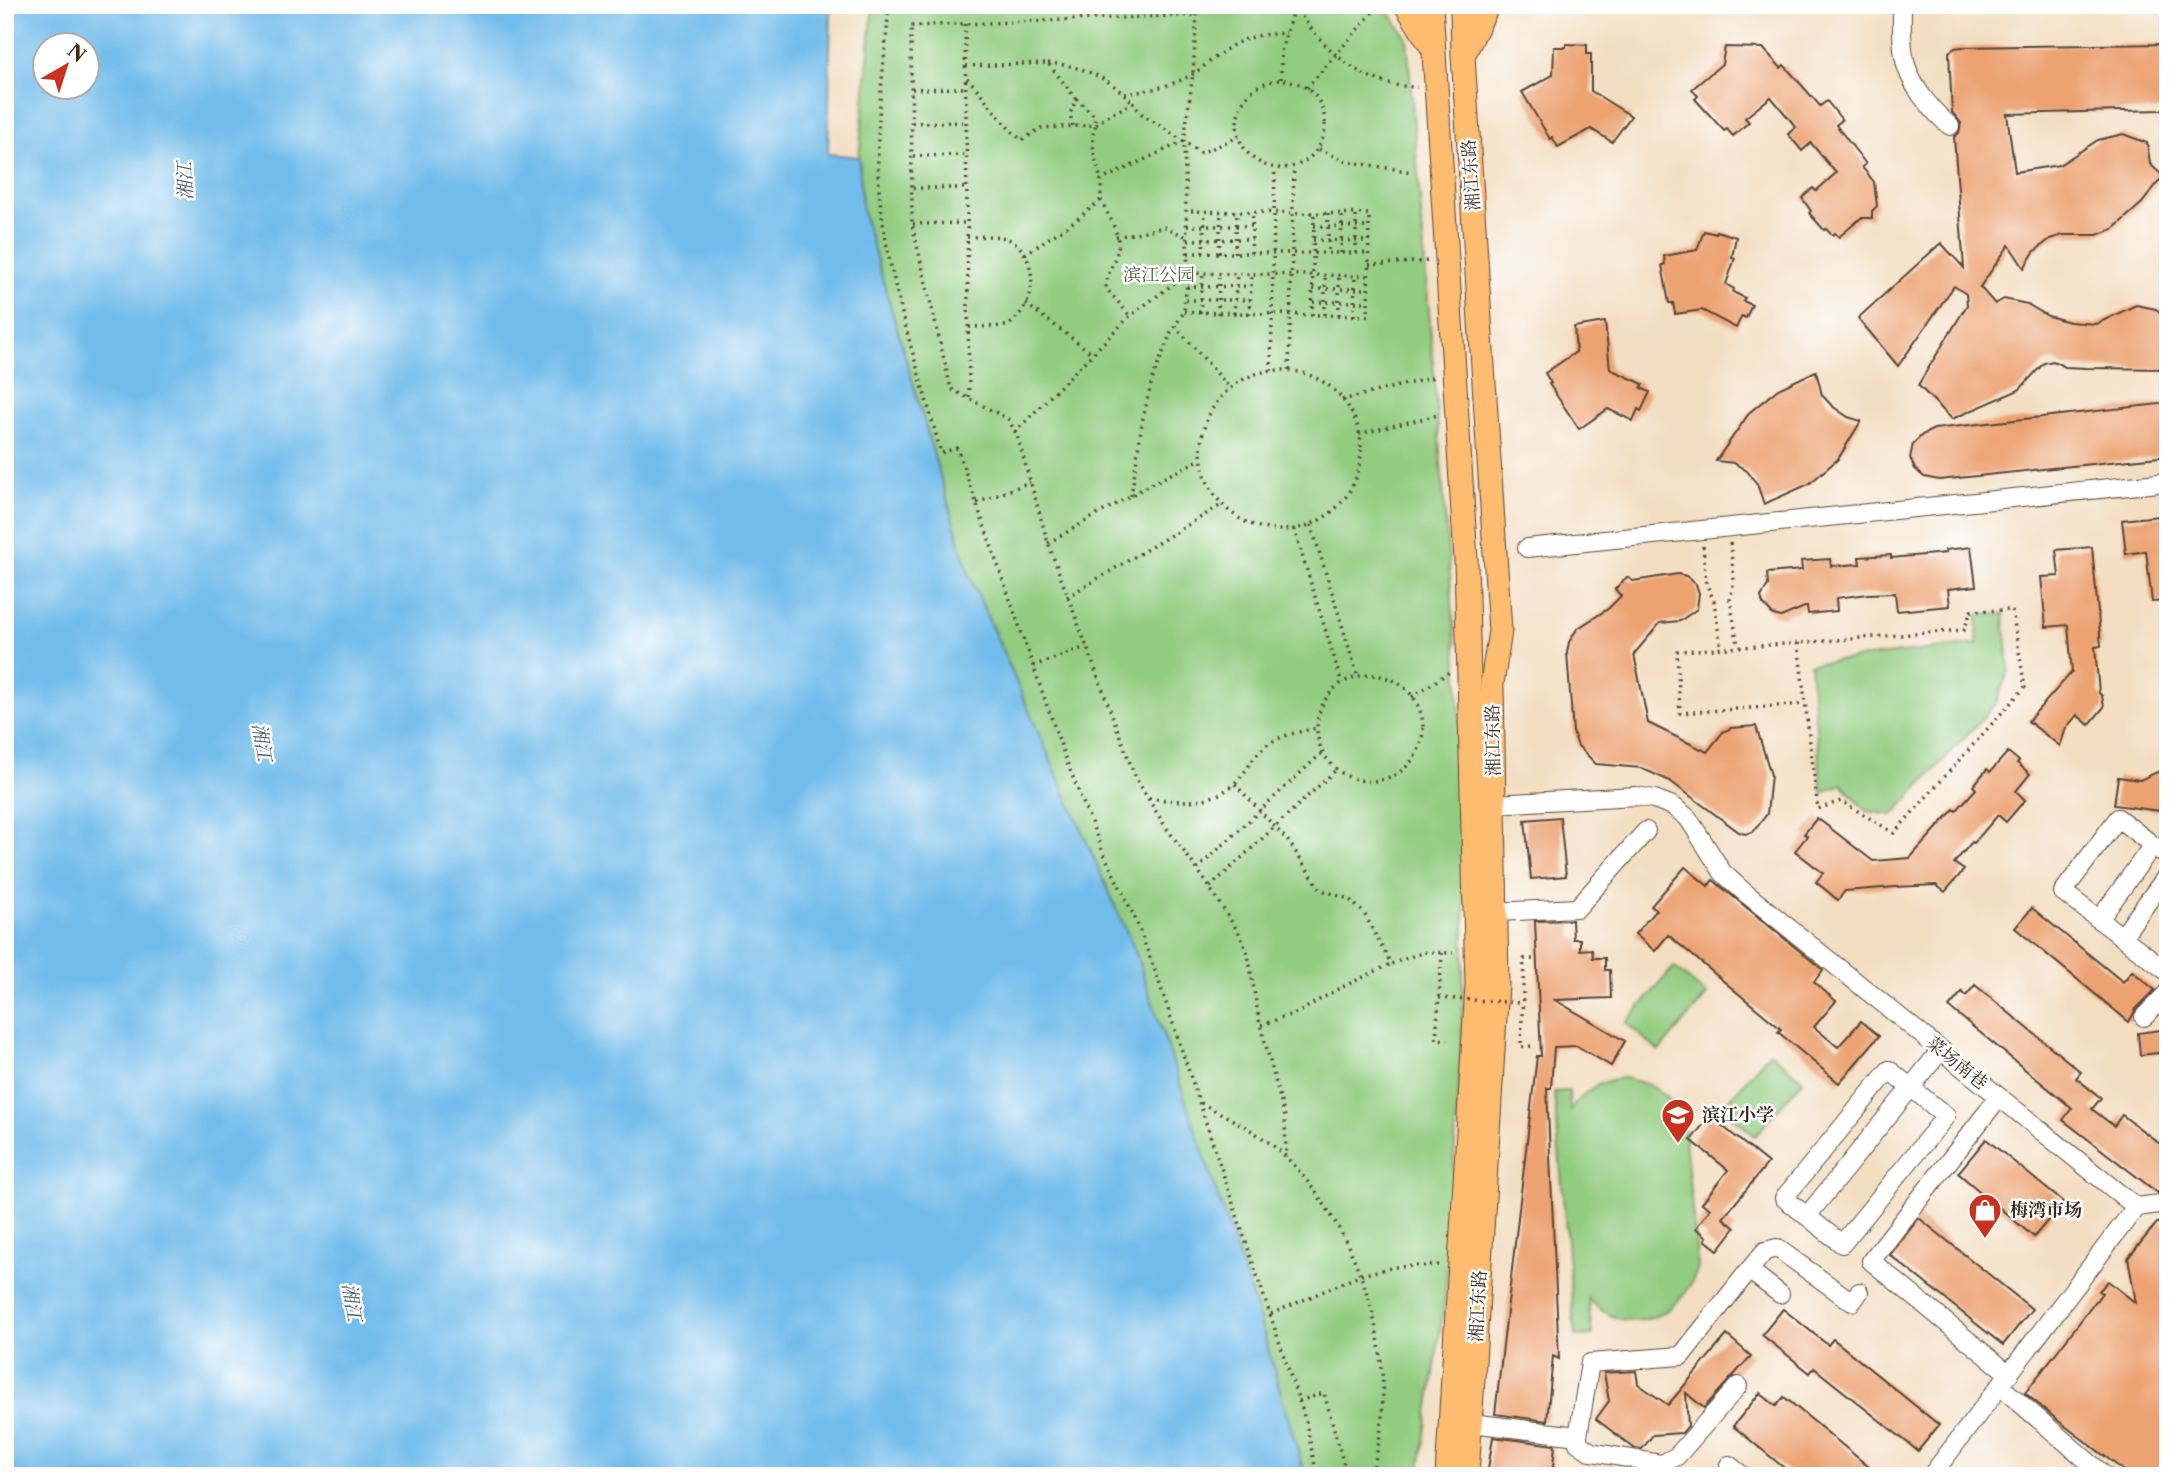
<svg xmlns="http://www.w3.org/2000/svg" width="2173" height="1481" font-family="'Libre Caslon Text','Noto Serif SC',serif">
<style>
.green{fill:#92cc80;stroke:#667b4f;stroke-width:2}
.water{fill:#72bceb;stroke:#567384;stroke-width:2;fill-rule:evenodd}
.building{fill:#eca271}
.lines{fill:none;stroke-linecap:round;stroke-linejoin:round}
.minor-casing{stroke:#574537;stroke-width:20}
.major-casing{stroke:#574537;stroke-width:25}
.path{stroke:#574537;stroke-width:3.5;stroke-dasharray:2 5;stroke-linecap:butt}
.minor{stroke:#fff;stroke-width:18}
.major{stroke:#febc70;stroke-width:23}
.path-bridge{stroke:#574537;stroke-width:3.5;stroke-dasharray:2 5;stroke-linecap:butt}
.labels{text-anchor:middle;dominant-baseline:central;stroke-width:5;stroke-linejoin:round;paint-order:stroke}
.street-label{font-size:18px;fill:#3b2a1e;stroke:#fff}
.park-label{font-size:18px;fill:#555b3b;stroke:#fff}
.poi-label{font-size:18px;font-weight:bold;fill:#3b2a1e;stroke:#fff;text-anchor:start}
.water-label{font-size:19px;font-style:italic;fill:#4e5d66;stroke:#fff}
</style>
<rect width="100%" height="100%" fill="#fff"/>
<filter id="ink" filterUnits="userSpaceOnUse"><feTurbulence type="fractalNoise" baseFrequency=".0143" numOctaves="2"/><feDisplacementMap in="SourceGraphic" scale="14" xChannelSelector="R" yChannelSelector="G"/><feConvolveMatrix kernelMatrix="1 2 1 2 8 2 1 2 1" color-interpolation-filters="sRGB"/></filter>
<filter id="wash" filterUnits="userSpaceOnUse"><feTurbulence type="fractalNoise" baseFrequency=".00686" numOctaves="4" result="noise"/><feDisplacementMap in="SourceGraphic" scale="28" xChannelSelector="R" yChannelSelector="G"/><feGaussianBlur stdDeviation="1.57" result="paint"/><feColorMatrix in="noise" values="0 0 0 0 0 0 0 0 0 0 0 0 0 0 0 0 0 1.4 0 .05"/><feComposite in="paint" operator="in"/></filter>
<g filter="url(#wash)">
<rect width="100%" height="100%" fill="#f3dec2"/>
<!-- green -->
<g class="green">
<path d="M873,5H1384L1407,38L1458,676L1465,885L1462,1030L1446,1290L1419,1476H1305L1259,1318L1135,951L969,575L862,209L859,157Z"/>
<path d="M2004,614L2009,669L1996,703L1893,815L1866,811L1842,784L1822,793L1810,664L1977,644L1978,615Z"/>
<path d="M1674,967L1707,995L1659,1051L1626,1023Z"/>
<path d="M1770,1052L1803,1080L1755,1136L1722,1108Z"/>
<path d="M1623,1078C1655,1083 1676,1097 1684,1129L1698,1268C1679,1319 1629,1340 1588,1299L1592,1335L1575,1336L1554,1092L1569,1091L1570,1110C1584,1091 1600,1080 1623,1078Z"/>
</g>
<!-- water -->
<path class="water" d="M5,5H831L828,154L859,157L862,209L969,575L1135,951L1259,1318L1305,1476H16L5,1446ZM46,46H88V88H46Z"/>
<g id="blocks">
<!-- building -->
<g class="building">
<path d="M1566,44L1587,45V54H1591V91L1631,116L1612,142L1591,129L1558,147L1552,137L1550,139L1522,92L1553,75L1554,47H1566Z"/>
<path d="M2168,44V105L2161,110L2007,114L2015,172L2059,165L2098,140L2123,134L2147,143L2150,164L2163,176L2142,203L2113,229L2097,235H2063L2050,239L2034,252L2024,268L2009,245L1980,287L1995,304L2004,299L2027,304L2048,316L2070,322L2096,324L2136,305L2156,309L2168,319V369L2086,368L2065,367L2053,361L2044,363L2019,390L1952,419L1918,385L1967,305L1966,294L1954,286L1898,366L1858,318L1941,243L1964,268L1954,137L1959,133L1961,123L1952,112L1949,52L1955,48L1962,47Z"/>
<path d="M1725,47L1763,48L1781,68L1784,65L1820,106L1827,101L1842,120L1836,125L1866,164L1862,167L1874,182L1877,206L1872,211V218H1861L1839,237L1835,233L1832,235L1826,229L1824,230L1809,213L1811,211L1802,198L1813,188L1816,191L1836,173L1811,143L1802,151L1788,134L1796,127L1771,97L1745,118L1749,122L1733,136L1727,129L1724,131L1695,99L1698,96L1692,89L1722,64Z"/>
<path d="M1704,231L1716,234L1717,231L1736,237L1732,257L1735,258L1726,284L1734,289L1733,292L1745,298L1743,301L1752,305L1746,318L1742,316L1736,328L1702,310L1675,314L1673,303H1669L1662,265L1665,264L1664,256L1697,250Z"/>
<path d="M1605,322L1610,369L1643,384L1641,388L1650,392L1641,411L1638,409L1633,421L1608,409L1579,429L1549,384L1551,383L1545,373L1576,352L1574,327Z"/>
<path d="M1816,371L1822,395L1832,406L1848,417L1861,421L1838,459L1809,484L1764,504L1757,484L1747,471L1734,463L1716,461L1750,412L1778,389Z"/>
<path d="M2168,403V456L1939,480L1924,477L1915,469L1910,458L1913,444L1922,435L1934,429Z"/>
<path d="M2168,515V601L2152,602L2146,551L2126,554L2122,520Z"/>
<path d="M1971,547L1976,586L1948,589L1950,606L1897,611L1895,593L1868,594L1836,598L1837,611L1808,614L1807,606L1781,617L1773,615L1763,604L1761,597L1768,585L1767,573L1802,570L1801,561L1830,559L1831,566L1860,564L1859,557L1891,555V558L1946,553L1945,550Z"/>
<path d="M2092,547L2101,646L2095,647L2099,693L2102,696L2104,707L2089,725L2077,715L2066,728L2060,746L2028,721L2072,672L2068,625L2046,627L2041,577L2059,576L2056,550Z"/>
<path d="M1678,574L1686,576L1696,584L1699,593L1697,609L1680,621L1660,623L1634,654L1648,723L1707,752L1723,732L1731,728L1756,726L1771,775L1767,814L1753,832L1745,834L1739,832L1670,781L1641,768L1596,764L1578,746L1573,732L1567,653L1569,642L1577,629L1609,608L1621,596L1615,589L1627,577L1633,581Z"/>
<path d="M2008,752L2019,761L2017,763L2030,774L2016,791L2025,800L2006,822L1998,815L1974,843L1972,842L1954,863L1964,870L1945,892L1936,885L1895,887L1845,891L1838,900L1816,882L1823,873L1795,851L1807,836L1804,834L1817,818L1873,861L1910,858L1954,809L1956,811L1976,789L1973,786L1987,769L1990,772Z"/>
<path d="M2168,767V812L2114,805L2118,777L2140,780Z"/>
<path d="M1560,817L1566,876L1531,879L1525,820Z"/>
<path d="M1685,867L1708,886L1713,880L1823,970L1814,982L1836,1001L1814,1027L1838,1047L1861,1021L1879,1036L1839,1083L1778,1032L1781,1029L1668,935L1655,951L1635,934L1656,910L1651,906Z"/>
<path d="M2032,908L2123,982L2132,971L2155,990L2136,1009L2129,1022L2015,928Z"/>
<path d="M1572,920L1573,939H1580V950L1592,949L1593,958H1605V970H1610L1611,998L1555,1000L1625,1041L1611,1066L1577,1046L1554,1047L1551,1088H1547L1559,1359L1553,1356L1547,1421L1495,1414L1537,1056H1541L1535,921Z"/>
<path d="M1975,985L2081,1072L2076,1078L2101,1098L2092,1109L2114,1126L2122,1115L2168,1150V1183L2160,1192L2158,1193L2063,1120L2072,1108L1949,1007L1962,992L1966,996Z"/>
<path d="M2168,1029V1052L2140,1055L2138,1033Z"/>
<path d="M1710,1116L1768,1163L1723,1218L1735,1228L1718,1250L1705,1240L1707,1237L1696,1228L1710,1209L1702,1203L1728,1170L1691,1140Z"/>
<path d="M1986,1139L2063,1202L2034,1237L1958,1173Z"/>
<path d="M1919,1218L2032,1309L2003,1345L1890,1255Z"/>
<path d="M2168,1222V1476H2131L2061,1423L2025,1393L2102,1293L2099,1291L2108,1281L2136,1303L2128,1258L2157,1223Z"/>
<path d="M1783,1309L1828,1345L1833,1339L1939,1425L1918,1451L1814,1368L1810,1373L1762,1335Z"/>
<path d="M1727,1335L1751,1356L1704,1408L1686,1393L1688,1426L1682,1433L1653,1435L1642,1449L1634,1448L1596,1419L1609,1401L1604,1373L1636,1371L1638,1384L1668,1405Z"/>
<path d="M1760,1393L1776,1406L1784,1397L1880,1476H1794L1733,1426Z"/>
<path d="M1493,1437L1555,1445L1552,1476H1487Z"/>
</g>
</g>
</g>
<g filter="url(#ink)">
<use href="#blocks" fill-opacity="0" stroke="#574537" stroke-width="2"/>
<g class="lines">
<defs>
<g id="minor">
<path d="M1902,5C1902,22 1901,40 1904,56C1908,83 1930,109 1950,126"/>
<path d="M1527,548L2168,482"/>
<path d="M1495,804L1636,796L1654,799L1673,806L1688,818L1723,873L1743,891L2136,1207L1931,1476"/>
<path d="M2168,857L2118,818L2063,892L2168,972"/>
<path d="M1496,912L1577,908L1646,831"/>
<path d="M2099,920L2153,845"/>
<path d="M2122,937L2168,874"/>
<path d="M2144,1017L2168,992"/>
<path d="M1889,1070L1946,1116L1842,1244L1784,1198Z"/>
<path d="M1999,1097L1871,1261L2009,1374"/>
<path d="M2136,1207L2168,1203"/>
<path d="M1807,1216L1941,1050"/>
<path d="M1749,1270L1765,1251L1777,1248L1852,1302L1859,1292"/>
<path d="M2000,1386L2105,1476"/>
<path d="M1471,1423L1578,1436L1590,1363L1681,1356L1749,1270L1780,1294"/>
<path d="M1578,1436V1443L1591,1452L1662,1464L1677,1456L1738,1386"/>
<path d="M1729,1465L1743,1476"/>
</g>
<g id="major">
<path d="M1406,5L1430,44"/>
<path d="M1431,5L1466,560L1477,985L1447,1476"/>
<path d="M1462,5L1463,56L1500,631L1492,684L1497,985L1467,1476"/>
<path d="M1466,50L1488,5"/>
</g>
</defs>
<!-- minor casing -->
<use href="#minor" class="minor-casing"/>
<!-- major casing -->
<use href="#major" class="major-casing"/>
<!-- path -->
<g class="path">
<path d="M1199,5L1197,15L911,26L912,224L951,389L1008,419L1017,435L1048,543L1136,779L1165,826L1202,876L1239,933L1248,954L1259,1020L1285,1117L1286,1157"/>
<path d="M1294,5C1323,49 1362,87 1417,87"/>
<path d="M889,7C884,70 873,136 880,199C889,284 919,370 941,453L957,448L1066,760L1103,852L1135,918L1158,979L1306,1422L1317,1476"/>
<path d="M965,24L969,399"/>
<path d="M1048,63C1080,65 1111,78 1133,103"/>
<path d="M966,66L1048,63L1076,99L1070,114L1073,126"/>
<path d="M967,78C986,97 1001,124 1022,140L1041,128L1096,125L1107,116L1133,103L1142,114L1201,153L1239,137"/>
<path d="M1281,79V52L1294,6"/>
<circle cx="1281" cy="124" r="44"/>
<path d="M1307,88L1379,5"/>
<path d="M912,89L966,88"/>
<path d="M1125,94C1148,91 1172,86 1193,74C1213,61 1228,43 1253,37C1263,34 1275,34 1286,33"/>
<path d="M1076,99L1094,115L1096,125C1088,141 1097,163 1101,180"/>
<path d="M912,123L966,122"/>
<path d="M1319,149L1344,161L1413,172"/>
<path d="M913,156L967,155"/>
<path d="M913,188H967"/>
<path d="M1101,200C1107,213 1121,235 1118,249C1114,263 1107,273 1106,288L1130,316"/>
<path d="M1328,213V252"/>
<path d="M913,224L967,223"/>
<path d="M1187,226H1252"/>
<path d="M1314,226L1369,227"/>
<path d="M967,237C978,237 990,235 1001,237C1026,241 1036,272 1030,295C1026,308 1018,317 1008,326L968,327"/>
<path d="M1116,237L1165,227L1187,237"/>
<path d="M1188,240L1252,239"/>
<path d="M1313,240L1369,241"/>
<path d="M1188,253H1369"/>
<path d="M1203,253L1205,211"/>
<path d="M1219,253L1221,211"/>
<path d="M1235,253L1237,211"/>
<path d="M1251,253L1253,212"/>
<path d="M1341,253L1342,213"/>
<path d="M1356,253V214"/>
<path d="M1025,254L1075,221L1101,200V180L1184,141"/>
<path d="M1369,265L1430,261"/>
<path d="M1187,287L1251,286"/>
<path d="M1313,289H1369"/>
<path d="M1186,300H1250"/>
<path d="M1313,302H1369"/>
<path d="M1026,304L1093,354"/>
<path d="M1184,312L1368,316L1369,214L1186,211"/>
<path d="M1200,313L1203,273"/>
<path d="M1218,314L1219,274"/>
<path d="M1234,314L1237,274"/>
<path d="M1249,314L1252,274"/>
<path d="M1312,315L1314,213"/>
<path d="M1325,315V275"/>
<path d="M1339,315V276"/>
<path d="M1354,316L1355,276"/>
<path d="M1175,326L1229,387"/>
<circle cx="1281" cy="450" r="80"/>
<path d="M1289,370L1294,167"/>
<path d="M1271,371L1275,168"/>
<path d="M1342,400L1435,377"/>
<path d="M1015,432L1130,316L1188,273L1369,276"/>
<path d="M1359,434L1438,415"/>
<path d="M1131,496L1142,423L1152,380L1171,332L1184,312L1188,273L1184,141L1193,73L1197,15"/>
<path d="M977,503L1030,482"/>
<path d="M1311,525L1358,677"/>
<path d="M1294,529L1342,683"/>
<path d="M1048,543L1149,485L1201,459"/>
<path d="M1730,543L1734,580L1730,600L1738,646"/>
<path d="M1703,546L1706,583L1714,601L1721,649"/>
<path d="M1067,597L1223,504"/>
<path d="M1798,643L1818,809L1841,801L1894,833L2025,687L2012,610L1971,611L1964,630C1869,637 1773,646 1677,651L1680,713L1805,704"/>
<path d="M1033,666L1086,647"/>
<circle cx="1370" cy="728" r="53"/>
<path d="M1412,697L1451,671"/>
<path d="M1235,784L1289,842L1321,890L1349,899L1364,913L1391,964L1423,952L1453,953"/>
<path d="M1149,798C1180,802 1213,806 1237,781C1246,772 1252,759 1261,750C1275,736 1298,732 1317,728"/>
<path d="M1197,869L1323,752"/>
<path d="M1210,887L1337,769"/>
<path d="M1442,953L1436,1039L1448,1040"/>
<path d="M1261,1025L1301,1011L1336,990L1391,964"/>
<path d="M1531,1046L1521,1047L1524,959H1533"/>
<path d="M1201,1103C1231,1119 1263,1134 1287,1158C1365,1239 1404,1366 1371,1476"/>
<path d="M1271,1314L1361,1275L1395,1267L1440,1265"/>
<path d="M1299,1401L1324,1393L1347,1476"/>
</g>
<!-- minor -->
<use href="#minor" class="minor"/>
<!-- major -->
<use href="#major" class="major"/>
<!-- path-bridge -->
<path class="path-bridge" d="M1439,998L1522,1003"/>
</g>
</g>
<!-- icons -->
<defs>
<symbol id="school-pin" viewBox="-11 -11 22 30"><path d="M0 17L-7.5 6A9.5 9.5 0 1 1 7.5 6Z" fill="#c8321e" stroke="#fff"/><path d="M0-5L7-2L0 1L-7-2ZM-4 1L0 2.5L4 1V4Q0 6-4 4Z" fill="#fff"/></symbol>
<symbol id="shop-pin" viewBox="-11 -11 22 30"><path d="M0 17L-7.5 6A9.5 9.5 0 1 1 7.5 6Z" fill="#c8321e" stroke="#fff"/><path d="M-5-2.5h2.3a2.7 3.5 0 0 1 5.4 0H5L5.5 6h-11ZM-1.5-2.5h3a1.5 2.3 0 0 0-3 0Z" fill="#fff"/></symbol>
</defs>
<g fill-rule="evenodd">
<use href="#school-pin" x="1659" y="1096" width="38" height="52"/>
<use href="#shop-pin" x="1966" y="1191" width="38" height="52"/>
</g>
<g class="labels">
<!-- street labels -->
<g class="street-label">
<text transform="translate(1471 175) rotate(-94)">湘江东路</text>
<text transform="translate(1493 740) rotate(-91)">湘江东路</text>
<text transform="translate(1957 1063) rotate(39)">菜场南巷</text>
<text transform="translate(1478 1306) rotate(-87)">湘江东路</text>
</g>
<!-- park labels -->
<g class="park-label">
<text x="1159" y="275">滨江公园</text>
</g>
<!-- poi labels -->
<g class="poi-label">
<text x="1702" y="1115">滨江小学</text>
<text x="2010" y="1210">梅湾市场</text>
</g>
<!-- water labels -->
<g class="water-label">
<text transform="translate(185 181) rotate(-92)">湘江</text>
<text transform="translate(262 742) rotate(81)">湘江</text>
<text transform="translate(352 1302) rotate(81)">湘江</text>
</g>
</g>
<!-- margin -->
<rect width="2173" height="1481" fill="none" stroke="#fff" stroke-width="28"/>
<!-- north arrow -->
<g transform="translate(66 66) rotate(39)"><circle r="33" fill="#ffffff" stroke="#b1aaa5" stroke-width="2"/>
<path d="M0-5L12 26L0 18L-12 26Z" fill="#c8321e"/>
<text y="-10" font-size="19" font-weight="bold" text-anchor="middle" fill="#3b2a1e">N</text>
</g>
</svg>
